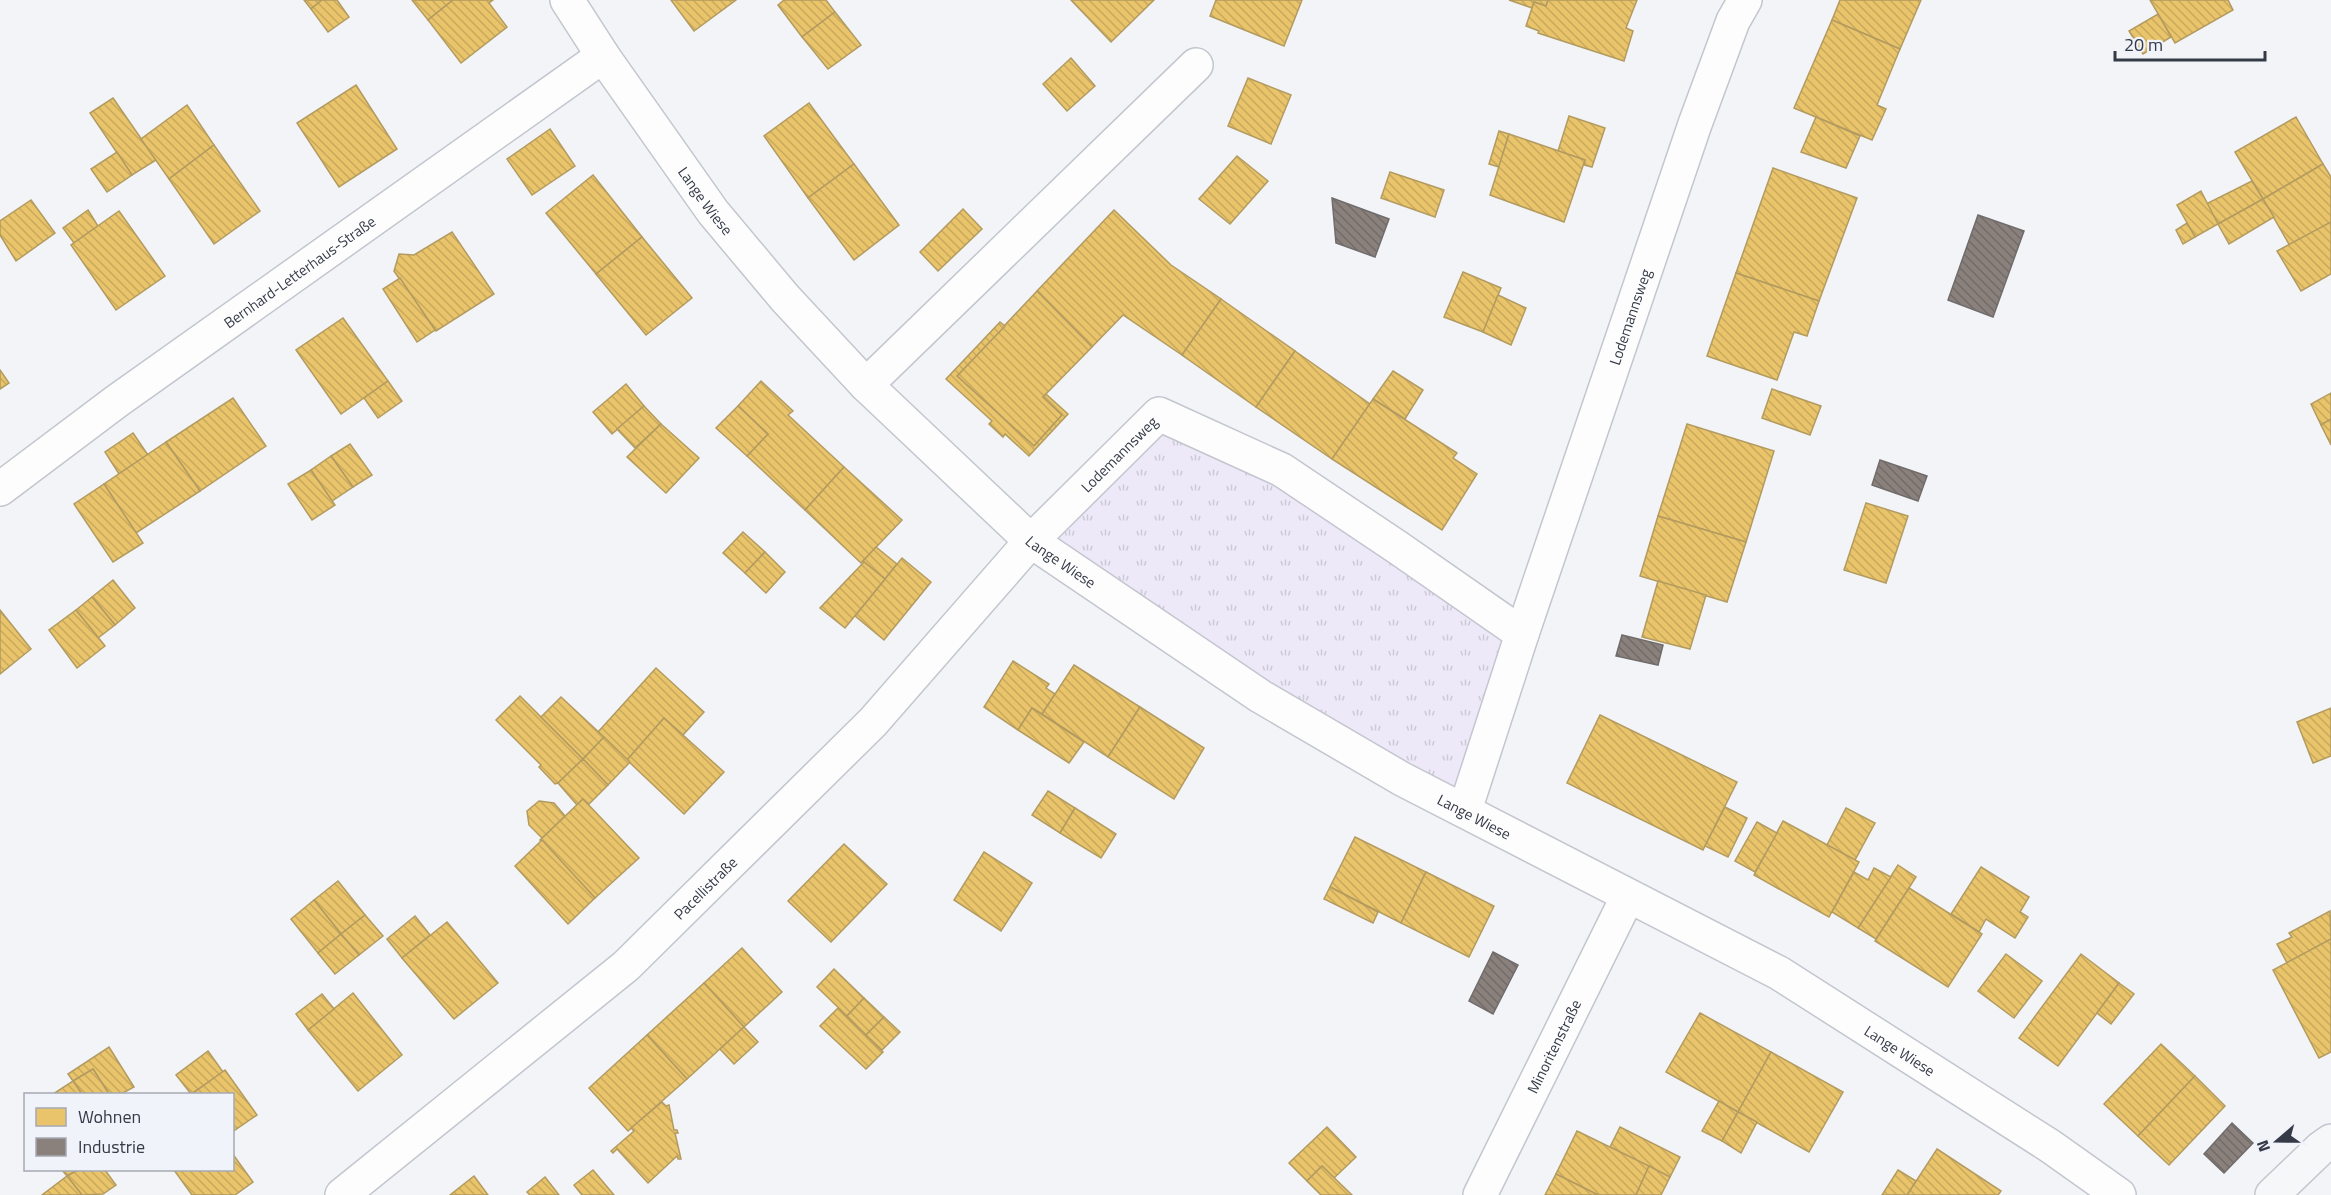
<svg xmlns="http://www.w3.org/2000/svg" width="2331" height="1195" font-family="'Titillium Web',sans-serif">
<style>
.grass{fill:url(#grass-tufts)}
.homes{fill:url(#homes-back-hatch);stroke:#b39b60;stroke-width:1.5}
.industry{fill:url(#industry-back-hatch);stroke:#706c6c;stroke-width:1.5}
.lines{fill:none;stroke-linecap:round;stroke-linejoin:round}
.street-casing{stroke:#c3c6ce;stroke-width:36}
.secondary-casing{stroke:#c3c6ce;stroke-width:36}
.street{stroke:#fdfdfe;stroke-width:33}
.secondary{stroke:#f5f7f9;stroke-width:33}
.labels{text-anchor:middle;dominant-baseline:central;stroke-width:6;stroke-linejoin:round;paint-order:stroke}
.street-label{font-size:15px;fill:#353a47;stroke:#f0f3f9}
</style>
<defs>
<pattern id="grass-tufts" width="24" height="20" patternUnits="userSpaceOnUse" patternTransform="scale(1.5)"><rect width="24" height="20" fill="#eee9f9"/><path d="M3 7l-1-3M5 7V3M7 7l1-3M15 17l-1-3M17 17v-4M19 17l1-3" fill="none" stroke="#cdc9d7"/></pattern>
<pattern id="homes-back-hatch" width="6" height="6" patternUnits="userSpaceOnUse" patternTransform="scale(1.5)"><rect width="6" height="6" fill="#e9c46a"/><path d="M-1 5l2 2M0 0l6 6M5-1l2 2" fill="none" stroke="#c8a95d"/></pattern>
<pattern id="industry-back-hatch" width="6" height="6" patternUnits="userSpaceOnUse" patternTransform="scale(1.5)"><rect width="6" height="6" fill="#8a817c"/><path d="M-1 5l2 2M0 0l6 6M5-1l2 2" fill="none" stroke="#726b67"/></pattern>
</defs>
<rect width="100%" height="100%" fill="#f2f4f7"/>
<!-- grass -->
<path class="grass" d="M1159,415L1282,471L1521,635L1465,809L1033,541Z"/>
<!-- homes -->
<g class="homes">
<path d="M304,0H322L311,9Z"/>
<path d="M322,0H337L349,17L328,32L311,9Z"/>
<path d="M412,0H453L428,20Z"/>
<path d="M453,0H493L489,3L507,27L461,63L428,20Z"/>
<path d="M671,0H736L694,31Z"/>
<path d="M784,0H826L835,12L802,37L778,5Z"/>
<path d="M1071,0H1154L1111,42Z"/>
<path d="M1216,0H1302L1284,46L1210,16Z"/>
<path d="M1509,0H1548L1546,6L1534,2L1532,8Z"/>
<path d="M1548,0H1637L1626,28L1633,31L1624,61L1538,33L1539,31L1526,26L1534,2L1546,6Z"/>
<path d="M1840,0H1921L1900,49L1832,20Z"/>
<path d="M2150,0H2228L2233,10L2175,43Z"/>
<path d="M835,12L861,45L828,69L802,37Z"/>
<path d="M2158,14L2171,37L2143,54L2129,31Z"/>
<path d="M1832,20L1900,49L1877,105L1886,109L1872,140L1794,108Z"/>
<path d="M1071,58L1095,86L1067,111L1043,84Z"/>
<path d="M1248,78L1291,95L1271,144L1228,126Z"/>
<path d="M356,85L397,149L339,187L297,123Z"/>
<path d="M113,98L156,160L132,175L90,113Z"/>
<path d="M809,103L854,164L808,198L764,136Z"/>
<path d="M187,105L214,145L169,179L141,139Z"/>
<path d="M1569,116L1605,128L1592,167L1584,165L1585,160L1558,151Z"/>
<path d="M1816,117L1860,136L1846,168L1801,152Z"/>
<path d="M2296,117L2323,164L2263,199L2235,152Z"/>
<path d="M550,129L575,166L532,195L507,159Z"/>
<path d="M1499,131L1509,134L1499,167L1489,164Z"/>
<path d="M1509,134L1585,160L1564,222L1490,195Z"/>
<path d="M214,145L260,211L214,244L169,179Z"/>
<path d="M117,152L132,175L107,192L91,169Z"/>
<path d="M1237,156L1268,181L1230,224L1199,199Z"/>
<path d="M854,164L899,225L854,260L808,198Z"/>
<path d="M2323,164L2331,177V222L2290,246L2263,199Z"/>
<path d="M1773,168L1857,198L1819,301L1736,273Z"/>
<path d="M1390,172L1444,190L1435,217L1381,198Z"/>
<path d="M593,175L642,237L596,274L546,213Z"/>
<path d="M2252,181L2263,199L2218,224L2206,204Z"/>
<path d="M2201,191L2218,224L2195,237L2177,205Z"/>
<path d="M2263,199L2274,217L2229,244L2218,224Z"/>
<path d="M31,200L55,233L16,261L0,235V221Z"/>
<path d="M963,209L982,229L938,271L920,252Z"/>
<path d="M88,210L98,226L74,243L63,228Z"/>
<path d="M1114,210L1171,265L1221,299L1182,355L1123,315L1092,347L1037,291Z"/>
<path d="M119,211L165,276L116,310L71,245Z"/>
<path d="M2331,222V274L2301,291L2277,251Z"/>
<path d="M2187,223L2195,237L2183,244L2176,230Z"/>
<path d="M452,232L494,294L436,331L394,271L399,254L414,255Z"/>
<path d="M642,237L692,298L646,335L596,274Z"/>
<path d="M1463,272L1501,288L1483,332L1444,317Z"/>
<path d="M1736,273L1819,301L1807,336L1794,332L1777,380L1707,356Z"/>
<path d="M400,278L435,330L417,342L383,289Z"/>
<path d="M1037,291L1092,347L1043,397L1062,415L1034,446L957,376Z"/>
<path d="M1498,295L1526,308L1511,345L1483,332Z"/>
<path d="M1221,299L1295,351L1256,407L1182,355Z"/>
<path d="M343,318L388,381L341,414L296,350Z"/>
<path d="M1000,322L1005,326L957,376L1034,446L1062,415L1043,397L1046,394L1068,414L1029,456L1005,434L1003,437L989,424L992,421L946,379Z"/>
<path d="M1295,351L1370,404L1332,459L1256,407Z"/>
<path d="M0,370L9,383L0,389Z"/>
<path d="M1393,371L1423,390L1405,419L1373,399Z"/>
<path d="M388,381L402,401L378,418L364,398Z"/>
<path d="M761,381L793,411L788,415L844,467L805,510L747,456L768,434L738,406Z"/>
<path d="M626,384L644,406L612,434L593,412Z"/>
<path d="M1772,389L1821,406L1810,435L1762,418Z"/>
<path d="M2331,393V419L2321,425L2311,404Z"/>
<path d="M233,398L266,446L200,491L166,442Z"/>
<path d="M1373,399L1457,453L1453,458L1477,474L1442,530L1332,459Z"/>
<path d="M644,406L661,424L635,448L617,429Z"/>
<path d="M738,406L768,434L747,456L716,428Z"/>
<path d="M2331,419V445L2321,425Z"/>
<path d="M661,424L699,458L666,493L627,457Z"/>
<path d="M1687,424L1774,451L1746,542L1658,516Z"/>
<path d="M133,433L148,455L119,474L105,452Z"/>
<path d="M166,442L200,491L136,533L104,484Z"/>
<path d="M350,444L372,475L353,487L331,456Z"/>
<path d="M331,456L353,487L332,501L311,470Z"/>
<path d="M844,467L902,520L861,563L805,510Z"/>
<path d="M311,470L335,505L312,520L288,484Z"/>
<path d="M104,484L143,543L113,562L74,504Z"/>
<path d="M1866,503L1908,516L1886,583L1844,570Z"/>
<path d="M1658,516L1746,542L1727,602L1640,576Z"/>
<path d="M743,532L765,552L745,573L723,553Z"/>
<path d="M876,547L897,564L885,579L863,561Z"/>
<path d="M765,552L785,572L766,593L745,573Z"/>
<path d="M902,558L931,582L884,640L855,616Z"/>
<path d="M864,562L885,579L845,628L820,608Z"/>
<path d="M113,580L135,608L115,625L92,597Z"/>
<path d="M1658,581L1706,595L1690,649L1642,637Z"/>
<path d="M92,597L115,625L98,638L76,610Z"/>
<path d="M0,610L31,649L0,674Z"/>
<path d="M76,610L105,646L77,668L49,630Z"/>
<path d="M1013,661L1049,684L1046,688L1055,694L1042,714L1032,708L1018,730L984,707Z"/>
<path d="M1074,665L1140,707L1108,757L1042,714Z"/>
<path d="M656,668L704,712L683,735L664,718L627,760L598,732Z"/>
<path d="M520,696L583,759L558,783L555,784L539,767L541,765L496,720Z"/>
<path d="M561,697L604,737L583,759L541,717Z"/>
<path d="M1140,707L1204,748L1174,799L1108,757Z"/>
<path d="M1032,708L1084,742L1069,763L1018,730Z"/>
<path d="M2331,708V756L2313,763L2297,722Z"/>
<path d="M1600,715L1737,782L1703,850L1567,783Z"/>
<path d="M664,718L724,772L684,814L627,760Z"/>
<path d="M604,737L630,762L608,785L583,759Z"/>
<path d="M583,759L608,785L589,804L583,799L577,805L558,783Z"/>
<path d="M1048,791L1075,808L1060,833L1032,815Z"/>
<path d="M583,799L639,858L595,898L540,840Z"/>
<path d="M539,801L554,803L565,816L542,838L529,825L527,811Z"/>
<path d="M1725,807L1747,818L1728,857L1705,846Z"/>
<path d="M1075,808L1116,834L1101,858L1060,833Z"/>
<path d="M1846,808L1875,823L1855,860L1827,845Z"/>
<path d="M1783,821L1859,862L1829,917L1754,875Z"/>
<path d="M1757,822L1777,833L1755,872L1735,861Z"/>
<path d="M1355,837L1426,872L1401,923L1330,887Z"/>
<path d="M542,840L595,898L568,924L515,866Z"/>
<path d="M844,844L887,884L831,942L788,901Z"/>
<path d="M984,852L1032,883L1001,931L954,900Z"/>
<path d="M1898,865L1916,877L1876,939L1858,928Z"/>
<path d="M1981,867L2029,897L2020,912L2028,917L2015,938L1986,919L1979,932L1951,914Z"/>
<path d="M1874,868L1891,877L1858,928L1832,912L1854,872L1868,880Z"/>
<path d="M1426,872L1494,906L1469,957L1401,923Z"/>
<path d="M338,881L365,915L341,934L314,900Z"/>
<path d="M1330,887L1378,912L1373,923L1324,899Z"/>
<path d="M1909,888L1982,934L1948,987L1875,941Z"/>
<path d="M314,900L341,934L318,953L291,919Z"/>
<path d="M2330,911L2331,939L2287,963L2277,944L2292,937L2289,933Z"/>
<path d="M365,915L383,936L359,955L341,934Z"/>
<path d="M415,916L430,935L402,958L387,939Z"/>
<path d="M447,922L498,983L454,1019L402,958Z"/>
<path d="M341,934L359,955L335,974L318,953Z"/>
<path d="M2331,939V1052L2319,1058L2273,970Z"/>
<path d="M742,948L782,992L744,1027L704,983Z"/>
<path d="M2006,954L2042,981L2014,1018L1978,991Z"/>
<path d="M2081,954L2119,983L2058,1066L2019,1038Z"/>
<path d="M834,969L864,998L847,1016L817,987Z"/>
<path d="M704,983L744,1027L687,1079L647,1035Z"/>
<path d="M2119,983L2134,994L2111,1024L2097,1013Z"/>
<path d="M353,993L402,1055L358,1091L308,1030Z"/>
<path d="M322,994L334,1009L308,1030L296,1014Z"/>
<path d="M864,998L884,1017L866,1035L847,1016Z"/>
<path d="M838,1008L883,1052L866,1069L820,1026Z"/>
<path d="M1700,1013L1771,1052L1738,1112L1666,1072Z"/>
<path d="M884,1017L900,1032L882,1050L866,1035Z"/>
<path d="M744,1027L758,1042L734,1064L720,1049Z"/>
<path d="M647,1035L687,1079L628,1131L589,1088Z"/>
<path d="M2161,1044L2195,1076L2138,1136L2104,1104Z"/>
<path d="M109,1047L134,1087L121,1094H109L93,1069L73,1081L68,1074Z"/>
<path d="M208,1051L223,1072L191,1094L176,1075Z"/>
<path d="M1771,1052L1843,1092L1809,1152L1738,1112Z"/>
<path d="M93,1069L109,1094H82L73,1081Z"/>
<path d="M225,1070L257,1115L232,1132V1094H192Z"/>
<path d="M2195,1076L2225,1106L2169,1165L2138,1136Z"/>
<path d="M73,1081L82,1094H53Z"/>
<path d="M1719,1101L1738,1112L1722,1141L1702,1131Z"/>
<path d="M662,1102L666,1106L669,1105L674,1130H677L678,1133H675L681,1159H678L677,1156L648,1183L617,1149L613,1153L611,1151L634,1131L631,1128Z"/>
<path d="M1738,1112L1757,1122L1741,1153L1722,1141Z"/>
<path d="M1327,1127L1356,1157L1334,1178L1322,1166L1307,1181L1289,1163Z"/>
<path d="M1620,1127L1680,1157L1670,1177L1610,1147Z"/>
<path d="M1577,1131L1649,1166L1636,1195H1598L1556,1174Z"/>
<path d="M1937,1149L2001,1191L1998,1195H1907Z"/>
<path d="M232,1153L253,1182L235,1195H192L174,1170H232Z"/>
<path d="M1322,1166L1352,1195H1321L1307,1181Z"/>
<path d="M1649,1166L1670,1177L1661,1195H1636Z"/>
<path d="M62,1170H78L67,1176Z"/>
<path d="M78,1170H105L116,1185L103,1194L82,1195L67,1176Z"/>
<path d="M593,1170L614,1195H582L574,1185Z"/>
<path d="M1898,1170L1916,1181L1907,1195H1882Z"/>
<path d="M1556,1174L1598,1195H1545Z"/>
<path d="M67,1176L82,1195H42Z"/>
<path d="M474,1176L488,1195H450Z"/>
<path d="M545,1177L559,1195H530L527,1192Z"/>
</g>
<!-- industry -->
<g class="industry">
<path d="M1332,198L1389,219L1375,257L1336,243Z"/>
<path d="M1978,215L2024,231L1993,317L1948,300Z"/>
<path d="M1880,460L1927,476L1918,501L1872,485Z"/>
<path d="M1622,635L1663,645L1658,665L1616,656Z"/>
<path d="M1493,952L1518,965L1493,1014L1469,1001Z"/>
<path d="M2232,1123L2253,1143L2224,1173L2204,1154Z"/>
</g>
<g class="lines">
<defs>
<g id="street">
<path id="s1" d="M567,0L603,56L713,212L785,298L866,385L1031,541L1260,696L1402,779L1779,973L2050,1146L2119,1195"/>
<path d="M866,385L1196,65"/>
<path id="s2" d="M0,489L117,401L603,56"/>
<path id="s3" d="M1465,810L1522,634L1695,124L1733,21L1745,0"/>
<path id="s4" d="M342,1195L626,966L873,722L1031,541L1159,414L1282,470L1397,547L1522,634"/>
<path id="s5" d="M1480,1195L1628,896"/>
</g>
<path id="secondary" d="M2272,1195L2321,1148L2331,1141"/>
</defs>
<!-- street casing -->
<use href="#street" class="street-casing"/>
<!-- secondary casing -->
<use href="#secondary" class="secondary-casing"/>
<!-- street -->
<use href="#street" class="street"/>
<!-- secondary -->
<use href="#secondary" class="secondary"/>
</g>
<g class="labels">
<!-- street labels -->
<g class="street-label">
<text stroke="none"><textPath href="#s1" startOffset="244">Lange Wiese</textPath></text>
<text stroke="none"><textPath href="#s2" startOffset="370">Bernhard-Letterhaus-Straße</textPath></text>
<text stroke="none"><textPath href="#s3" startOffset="520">Lodemannsweg</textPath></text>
<text stroke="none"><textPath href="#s4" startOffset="1076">Lodemannsweg</textPath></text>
<text stroke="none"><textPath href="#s1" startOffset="752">Lange Wiese</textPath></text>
<text stroke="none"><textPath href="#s1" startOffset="1238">Lange Wiese</textPath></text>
<text stroke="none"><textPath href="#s4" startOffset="476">Pacellistraße</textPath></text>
<text stroke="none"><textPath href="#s5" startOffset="166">Minoritenstraße</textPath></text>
<text stroke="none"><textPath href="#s1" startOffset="1724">Lange Wiese</textPath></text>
</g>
</g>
<!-- legend -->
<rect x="24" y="1093" width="210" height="78" fill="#f0f3f9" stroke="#a5a9b2" stroke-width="1.5"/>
<rect x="36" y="1108" width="30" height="18" fill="#e9c46a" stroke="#a5a9b2" stroke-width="1.5"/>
<text x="78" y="1123" font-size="18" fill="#353a47">Wohnen</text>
<rect x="36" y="1138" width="30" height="18" fill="#8a817c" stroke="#a5a9b2" stroke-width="1.5"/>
<text x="78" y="1153" font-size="18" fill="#353a47">Industrie</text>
<!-- north arrow -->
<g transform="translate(2277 1141) rotate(250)" stroke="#f0f3f9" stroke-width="4.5" paint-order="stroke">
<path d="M0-4.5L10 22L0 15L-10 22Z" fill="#353a47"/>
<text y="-9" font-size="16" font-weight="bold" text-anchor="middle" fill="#353a47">N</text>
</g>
<!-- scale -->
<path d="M2115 51v9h150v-9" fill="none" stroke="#353a47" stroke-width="3"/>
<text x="2124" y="51" font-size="18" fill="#353a47" stroke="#f0f3f9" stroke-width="4.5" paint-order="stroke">20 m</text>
</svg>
